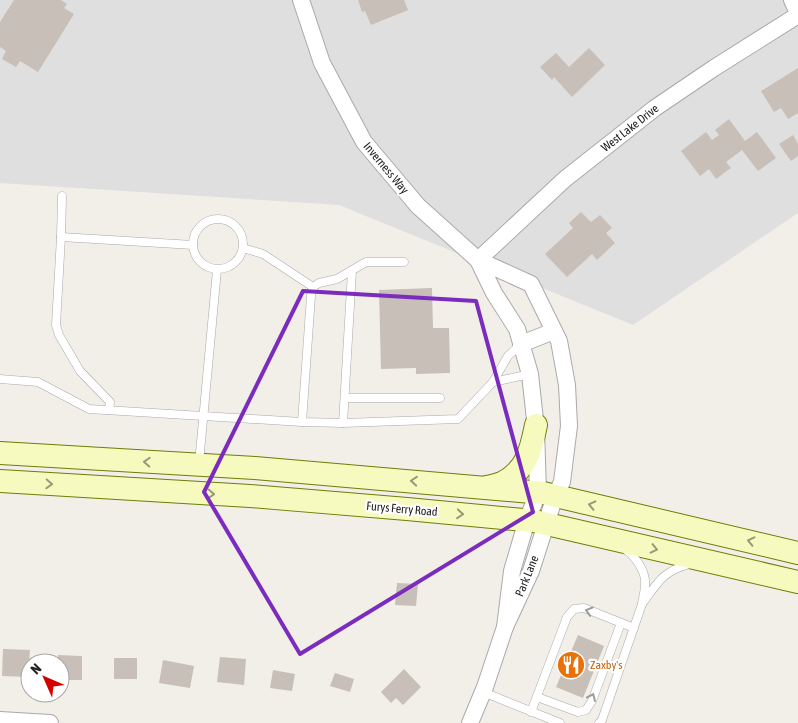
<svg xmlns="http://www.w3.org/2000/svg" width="798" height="723" font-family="'Asap Condensed',sans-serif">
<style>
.residential{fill:#e0dfdf}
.building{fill:#c7bfb8}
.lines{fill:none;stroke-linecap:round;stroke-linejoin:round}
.lane-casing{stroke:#a9a9a9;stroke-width:9}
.street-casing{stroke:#a9a9a9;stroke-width:18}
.secondary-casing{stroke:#707d05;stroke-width:24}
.lane{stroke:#fff;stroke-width:8}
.street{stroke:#fff;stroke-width:16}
.secondary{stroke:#f7fabf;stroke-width:22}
.oneway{stroke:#979978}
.oneway2{stroke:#9c9c9c}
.marked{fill:none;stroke:#7b2cbf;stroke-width:4;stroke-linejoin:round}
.labels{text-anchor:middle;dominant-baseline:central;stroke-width:4.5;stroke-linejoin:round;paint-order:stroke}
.street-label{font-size:12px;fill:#222;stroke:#fff}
.food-label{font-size:12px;fill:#c56008;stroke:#fff;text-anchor:start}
</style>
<rect width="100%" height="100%" fill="#f2efe9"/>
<!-- residential -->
<path class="residential" d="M0,0H798V213L633,325L339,205L0,183Z"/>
<!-- building -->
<g class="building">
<path d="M14,0H61L67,4L64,8L74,14L38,72L20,61L16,67L2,59L6,51L0,47V22Z"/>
<path d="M358,0H404L408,10L371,25L365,11L362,12Z"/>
<path d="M589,48L605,65L572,97L554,77L552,80L540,67L556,53L569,67Z"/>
<path d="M798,68V113L788,119L781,108L774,112L761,91Z"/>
<path d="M729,119L745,141L757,132L776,158L758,171L742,150L726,162L731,168L716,179L709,169L700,176L681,151L706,132L712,140L719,135L715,130Z"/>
<path d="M793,135L798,144V156L791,161L779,144Z"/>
<path d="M581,212L591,222L600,215L612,228L606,233L615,243L597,260L592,254L567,277L545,254L573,228L569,223Z"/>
<path d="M432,288L433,328H449L450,373L416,374V368L381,369L379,290Z"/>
<path d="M397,583L418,584L416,606L395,605Z"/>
<path d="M578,635L604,646L583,698L556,687Z"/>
<path d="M3,649L30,650L28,677L2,676Z"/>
<path d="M58,655L82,656V680H60V663H58Z"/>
<path d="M220,657L246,659L244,685L217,682Z"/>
<rect x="114" y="658" width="23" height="21"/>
<path d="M163,660L194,666L190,688L159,683Z"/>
<path d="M404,669L421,687L403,705L396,698L391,703L381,692Z"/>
<path d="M273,670L295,674L292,691L270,688Z"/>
<path d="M335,673L354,679L350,692L330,686Z"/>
</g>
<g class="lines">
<defs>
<g id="lane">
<circle cx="218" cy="244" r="25"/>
<path d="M61,237L62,196"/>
<path d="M243,248L263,254L313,287"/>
<path d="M0,379L38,382L89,409L302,422L343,423L458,419L493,382L508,356L521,344"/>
<path d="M493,382L530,374"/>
<path d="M345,398H440"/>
<path d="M109,410L110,402L80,371L59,335L56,325L61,237L193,245"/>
<path d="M302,422L311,296L313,287L319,283L337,279L366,262H404"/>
<path d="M343,423L352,271"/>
<path d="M199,463L217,270"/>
<path d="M626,550C634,555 644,569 645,580C646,587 643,597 642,604C658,582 663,571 690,564"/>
<path d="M483,692L560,723"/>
<path d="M537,697L578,712L586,710L592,701L621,623"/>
<path d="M531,712L567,617L574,609L584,608L634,628"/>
<path d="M599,723L602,720L642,604"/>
</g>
<g id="street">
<path d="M301,0L322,63L364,142L418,206L478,260L565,179L655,108L714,68L798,15"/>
<path d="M792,0L798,13"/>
<path d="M478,260L531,284L559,341L567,385L569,426L562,482L555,496L531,571L505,627L512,571L527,520L538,493L536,429L530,374L517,329L494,293Z"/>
<path d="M521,344L554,331"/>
<path d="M0,720L50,723"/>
<path d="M470,723L485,687L505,627"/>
</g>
<g id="secondary">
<path d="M0,453L255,468L543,493L798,553"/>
<path d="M0,481L250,496L407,509L534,521L798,582"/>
<path d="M487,487C491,486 497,485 502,483C527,470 531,450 536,425"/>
</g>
</defs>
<!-- lane casing -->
<use href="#lane" class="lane-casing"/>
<!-- street casing -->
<use href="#street" class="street-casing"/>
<!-- secondary casing -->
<use href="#secondary" class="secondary-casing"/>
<!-- lane -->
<use href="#lane" class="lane"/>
<!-- street -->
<use href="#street" class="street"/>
<!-- secondary -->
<use href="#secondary" class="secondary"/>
</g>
<!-- one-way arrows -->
<defs><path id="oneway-chevron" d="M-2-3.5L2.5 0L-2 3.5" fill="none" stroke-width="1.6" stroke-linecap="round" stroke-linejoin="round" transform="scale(1.25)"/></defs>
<g class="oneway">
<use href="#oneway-chevron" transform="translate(147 462) rotate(-177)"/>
<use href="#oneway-chevron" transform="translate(414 481) rotate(-175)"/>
<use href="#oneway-chevron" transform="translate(49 484) rotate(3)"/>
<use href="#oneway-chevron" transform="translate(211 494) rotate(3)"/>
<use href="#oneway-chevron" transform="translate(592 505) rotate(-167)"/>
<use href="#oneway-chevron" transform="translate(460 514) rotate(5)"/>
<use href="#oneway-chevron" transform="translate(751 541) rotate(-167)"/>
<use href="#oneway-chevron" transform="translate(654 549) rotate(13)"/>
</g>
<g class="oneway2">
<use href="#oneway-chevron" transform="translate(589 611) rotate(-164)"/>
<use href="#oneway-chevron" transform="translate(592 697) rotate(-66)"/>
</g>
<!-- marked area -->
<path class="marked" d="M303,291L476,301L533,512L300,654L204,492Z"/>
<!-- icons -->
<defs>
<symbol id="restaurant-disc" viewBox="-11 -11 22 22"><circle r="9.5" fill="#e8710a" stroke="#fff"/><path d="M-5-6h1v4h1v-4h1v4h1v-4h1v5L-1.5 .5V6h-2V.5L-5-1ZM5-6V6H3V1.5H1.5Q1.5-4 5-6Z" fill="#fff"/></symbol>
</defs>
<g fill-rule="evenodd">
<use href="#restaurant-disc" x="555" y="649" width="32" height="32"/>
</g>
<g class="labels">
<!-- street labels -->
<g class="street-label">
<text transform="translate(630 128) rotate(-38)">West Lake Drive</text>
<text transform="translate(386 168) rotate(50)">Inverness Way</text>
<text transform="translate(402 509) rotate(5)">Furys Ferry Road</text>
<text transform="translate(527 576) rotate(-68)">Park Lane</text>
</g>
<!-- food labels -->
<g class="food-label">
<text x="590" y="665">Zaxby's</text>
</g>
</g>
<!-- north arrow -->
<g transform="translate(45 678) rotate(315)"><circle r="24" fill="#ffffff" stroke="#a7a7a7"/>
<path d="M0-4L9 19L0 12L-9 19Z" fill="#d40000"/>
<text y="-8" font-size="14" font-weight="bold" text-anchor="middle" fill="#222222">N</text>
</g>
</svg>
